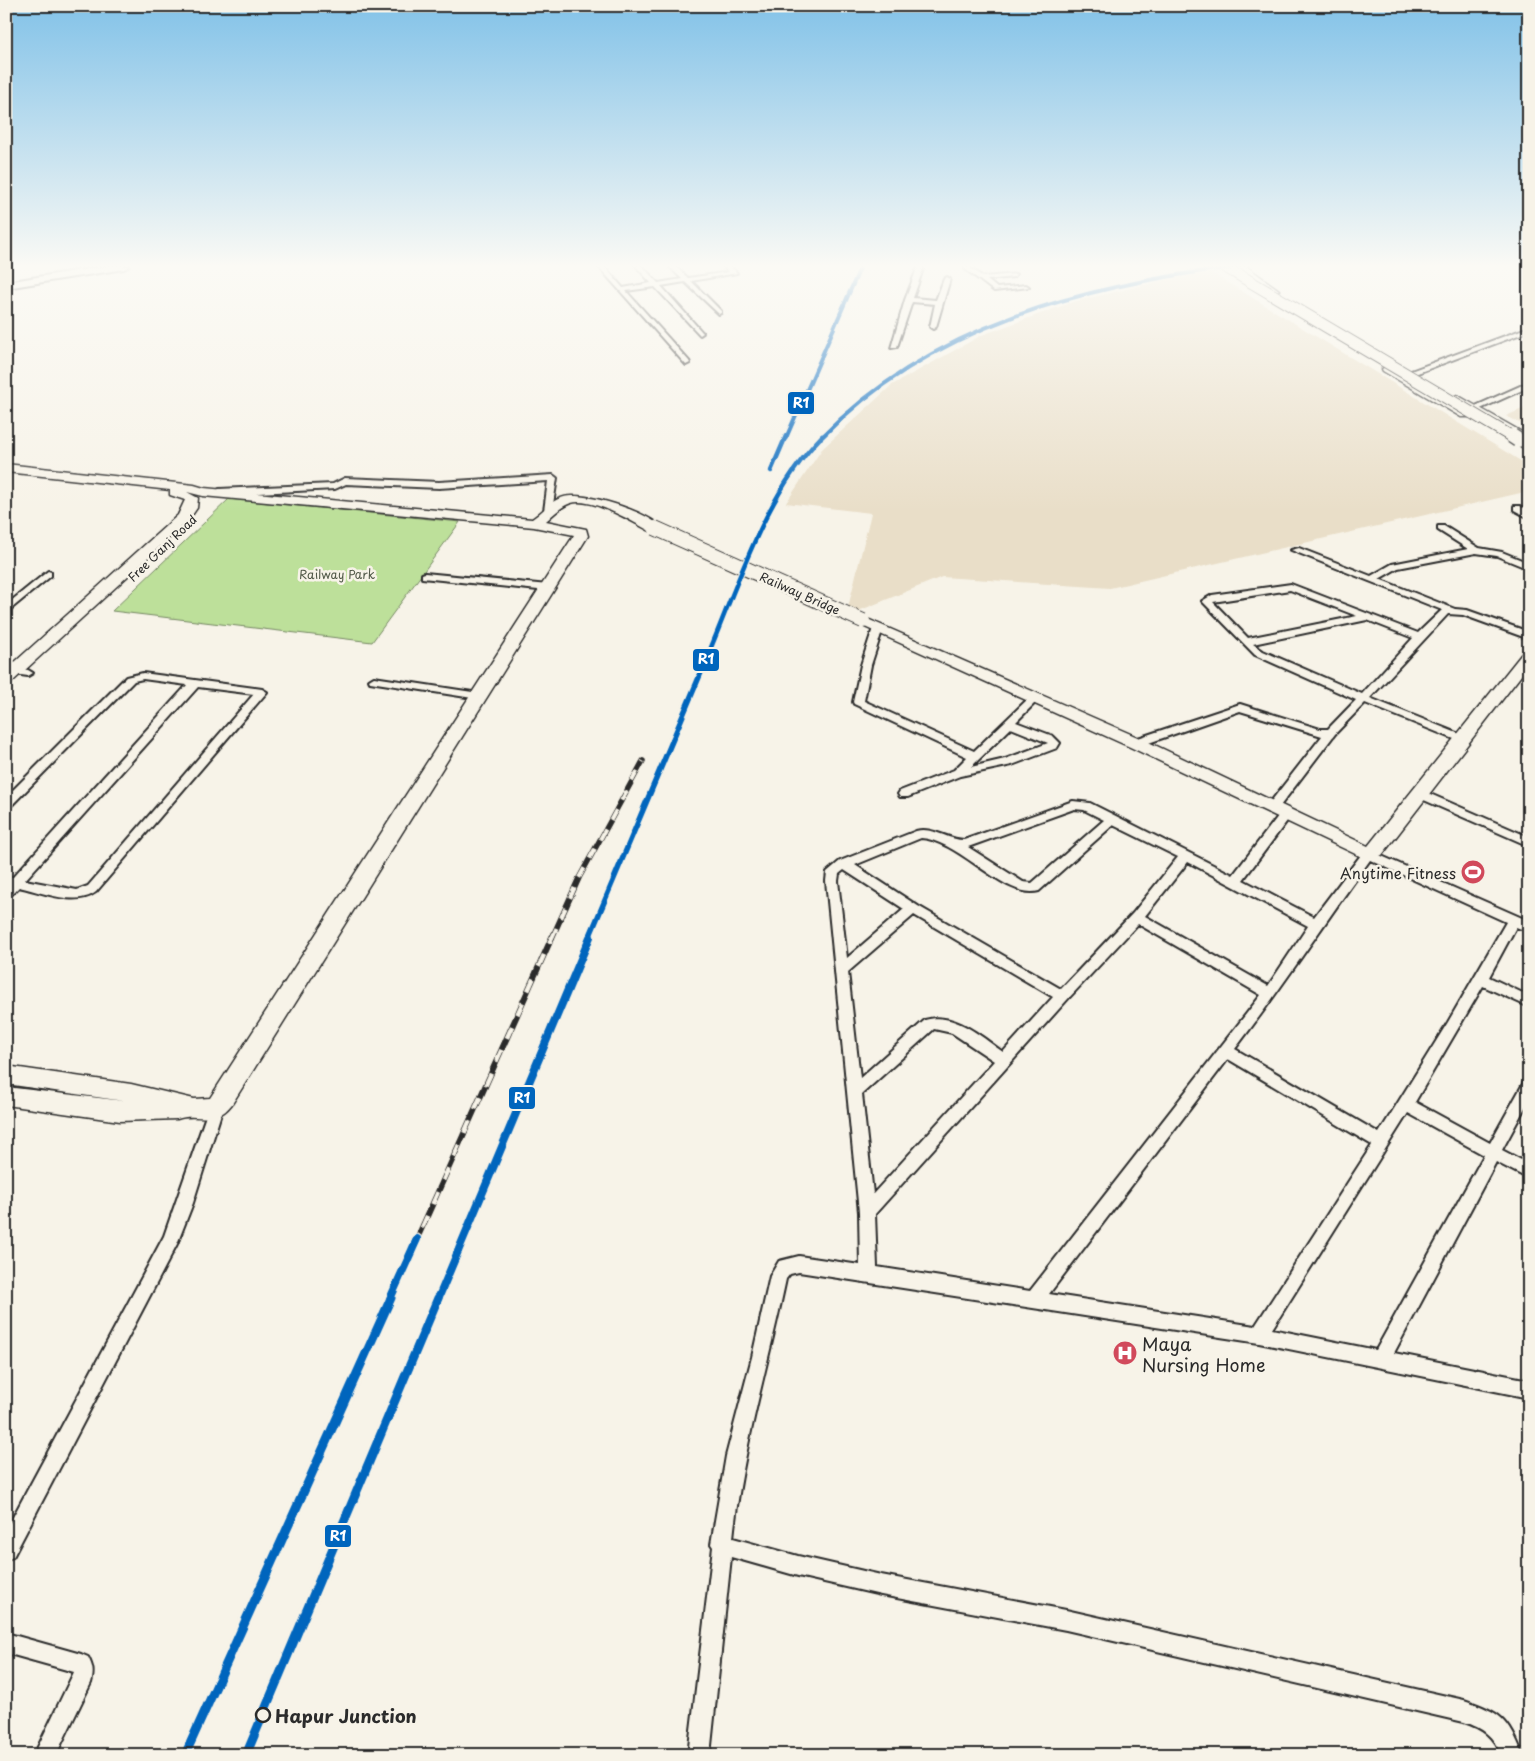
<svg xmlns="http://www.w3.org/2000/svg" width="1535" height="1761" font-family="'Playpen Sans',sans-serif">
<style>
.built{fill:#e9dec8}
.green{fill:#bde09a;stroke:#748662}
.lines{fill:none;stroke-linecap:round;stroke-linejoin:round}
.street-casing{stroke:#2b2b2b;stroke-width:4}
.secondary-casing{stroke:#2b2b2b;stroke-width:3}
.primary-casing{stroke:#2b2b2b;stroke-width:4}
.street{fill:#f7f3e8;fill-rule:evenodd}
.secondary{fill:#f7f3e8;fill-rule:evenodd}
.primary{fill:#f7f3e8;fill-rule:evenodd}
.rail-far4-casing{stroke:#2b2b2b;stroke-width:3}
.rail-far3-casing{stroke:#2b2b2b;stroke-width:4}
.rail-far2-casing{stroke:#2b2b2b;stroke-width:5.5}
.rail-far1-casing{stroke:#2b2b2b;stroke-width:6}
.rail-casing{stroke:#2b2b2b;stroke-width:8}
.rail-far4{stroke:#f7f3e8;stroke-width:2;stroke-dasharray:6;stroke-linecap:butt}
.rail-far3{stroke:#f7f3e8;stroke-width:2.5;stroke-dasharray:8;stroke-linecap:butt}
.rail-far2{stroke:#f7f3e8;stroke-width:4;stroke-dasharray:11;stroke-linecap:butt}
.rail-far1{stroke:#f7f3e8;stroke-width:4.5;stroke-dasharray:13;stroke-linecap:butt}
.rail{stroke:#f7f3e8;stroke-width:5.5;stroke-dasharray:17;stroke-linecap:butt}
.secondary-bridge-casing{stroke:#2b2b2b;stroke-width:16;stroke-linecap:butt}
.primary-bridge-far1-casing{stroke:#2b2b2b;stroke-width:13;stroke-linecap:butt}
.primary-bridge-casing{stroke:#2b2b2b;stroke-width:17;stroke-linecap:butt}
.secondary-bridge{stroke:#f7f3e8;stroke-width:14}
.primary-bridge-far1{stroke:#f7f3e8;stroke-width:11}
.primary-bridge{stroke:#f7f3e8;stroke-width:14}
.rail-1-far4-casing{stroke:#f7f3e8;stroke-width:5.5}
.rail-1-far3-casing{stroke:#f7f3e8;stroke-width:7}
.rail-1-far2-casing{stroke:#f7f3e8;stroke-width:9}
.rail-1-far1-casing{stroke:#f7f3e8;stroke-width:11}
.rail-1-casing{stroke:#f7f3e8;stroke-width:13}
.rail-1-far4{stroke:#0065bd;stroke-width:4}
.rail-1-far3{stroke:#0065bd;stroke-width:4.5}
.rail-1-far2{stroke:#0065bd;stroke-width:5.5}
.rail-1-far1{stroke:#0065bd;stroke-width:8}
.rail-1{stroke:#0065bd;stroke-width:9}
.stop-dot{fill:#f7f3e8;stroke:#2b2b2b;stroke-width:2.5}
.labels{text-anchor:middle;dominant-baseline:central;stroke-width:5;stroke-linejoin:round;paint-order:stroke}
.far-street-label{font-size:12px;fill:#2b2b2b;stroke:#f7f3e8}
.far-park-label{font-size:12px;fill:#505847;stroke:#f7f3e8}
.poi-label{font-size:15px;fill:#2b2b2b;stroke:#f7f3e8;text-anchor:end}
.near-poi-label{font-size:18px;fill:#2b2b2b;stroke:#f7f3e8;text-anchor:start}
.near-stop-label{font-size:18px;font-weight:bold;fill:#2b2b2b;stroke:#f7f3e8;text-anchor:start}
.line-badge{stroke:#f7f3e8;stroke-width:2}
.badge-label{font-size:14px;text-anchor:middle;font-weight:bold;fill:#fff}
</style>
<rect width="100%" height="100%" fill="#f7f3e8"/>
<filter id="ink" filterUnits="userSpaceOnUse"><feTurbulence type="fractalNoise" baseFrequency=".02" numOctaves="2"/><feDisplacementMap in="SourceGraphic" scale="10" xChannelSelector="R" yChannelSelector="G"/><feConvolveMatrix kernelMatrix="1 2 1 2 8 2 1 2 1" color-interpolation-filters="sRGB"/></filter>
<g filter="url(#ink)">
<!-- built -->
<g class="built">
<path d="M1212,273L1529,466V491L1110,588L942,577L846,616L871,513L786,503L822,449L892,385L982,335L1073,302L1178,277Z"/>
<path d="M1529,406V428L1506,416Z"/>
</g>
<!-- green -->
<path class="green" d="M229,499L460,522L372,642L112,611Z"/>
<g class="lines">
<defs>
<g id="street">
<path d="M598,266H604L623,288L651,283L636,266H642L658,283L682,279L669,266H675L688,278L729,272L723,266H730L737,273L691,281L721,311V313L719,314L685,282L661,286L702,332L703,333L700,335L655,287L626,291L689,361L690,363L686,365Z"/>
<path d="M918,266H924L913,298L936,300L944,279L947,277L950,279L936,327L933,329L930,327L935,304L912,302L897,347L891,348L905,300Z"/>
<path d="M965,267H969L983,277L1016,274L1014,277L987,280L997,288L1026,285L1029,287L994,291L965,269Z"/>
<path d="M1529,327V331L1415,374L1408,372Z"/>
<path d="M1529,382V387L1478,410L1471,408Z"/>
<path d="M553,475L557,478L552,511L548,514L544,511L548,481L439,488L346,484L335,489L219,495L215,492L219,489L333,484L345,478L439,482Z"/>
<path d="M1514,506H1520L1529,511V518L1514,510Z"/>
<path d="M1438,526H1444L1479,548L1502,552L1529,563V569L1497,556L1476,553L1398,568L1379,579L1455,609L1467,610L1529,632V639L1463,615L1448,614L1370,698L1467,737L1469,739L1467,741H1459L1365,703L1335,734L1277,810H1269L1267,807L1269,804L1322,736L1240,711L1140,746H1132L1130,743L1132,740L1240,704L1320,729H1328L1356,700L1255,655L1202,601L1212,595L1291,584L1418,633L1442,610L1291,550L1299,548L1371,576L1392,564L1468,549L1438,530ZM1290,590L1357,616L1248,638L1213,602ZM1367,620L1413,638L1362,694L1263,651L1253,644Z"/>
<path d="M48,571L51,572V576L6,613V605Z"/>
<path d="M425,573L548,585L553,588L548,591L422,578V574Z"/>
<path d="M878,625L883,628L871,665L864,701L974,751L1031,696L1035,695L1040,698L1016,722L1053,736L1060,743L1057,748L1012,765L960,776L908,797H900L898,794L900,791L954,770L967,757L854,704L853,702L861,665L873,628ZM1011,728L1048,743L1005,759L971,767Z"/>
<path d="M6,667L28,670L33,673L28,676L6,673Z"/>
<path d="M143,673L262,689L267,692L96,892C76,907 42,892 19,887L10,896L6,898V877H13L187,685L143,679L134,681L10,807L6,808V797L126,677ZM198,687L254,694L88,886L77,890L25,880Z"/>
<path d="M374,677L479,693L484,696L479,699L370,682L369,680Z"/>
<path d="M1421,790L1529,837V846L1417,797L1415,794Z"/>
<path d="M1073,801L1090,803L1233,875L1282,811H1290L1292,814L1290,817L1243,880L1314,917L1364,851L1368,850L1529,921V932L1516,927L1489,977L1529,996V1007L1483,986L1415,1102L1490,1143L1524,1082L1529,1080V1100L1502,1150L1529,1164V1179L1496,1162L1394,1353L1529,1380V1398L1259,1343L799,1272L790,1274L786,1279C768,1366 742,1450 733,1538L798,1556L881,1575L1066,1610L1464,1700C1501,1713 1508,1718 1523,1755H1501C1494,1736 1483,1728 1464,1722L1066,1630L881,1595L798,1576L731,1557L710,1755H688L713,1547L711,1544L726,1456L752,1357L770,1276L779,1261L799,1256L860,1265L859,1212L826,881L827,872L840,861L916,831C932,826 948,840 964,840ZM1074,809L1084,810L1104,820L1032,883L1023,882L968,847ZM1113,825L1178,857L1133,913L1061,989L918,906L855,865L921,838C959,840 1007,901 1039,891ZM1370,860L1506,922L1448,1022L1379,1133L1235,1049C1282,988 1324,923 1370,860ZM1188,862L1308,926L1268,986L1145,916ZM844,870L904,909L847,958L838,881L839,874ZM914,915L1053,997L1003,1052C982,1037 953,1011 925,1020L860,1078L848,972ZM1138,924L1261,995L1030,1291L877,1267L875,1214L1067,1000ZM934,1029L952,1033L994,1061L873,1194L862,1094ZM1228,1059L1372,1145L1255,1326L1049,1294ZM1408,1113L1484,1155L1376,1350L1272,1329Z"/>
<path d="M216,1101L221,1103L223,1107L193,1203L177,1244L13,1557L6,1560V1530L164,1236L209,1107L211,1103Z"/>
<path d="M6,1633L81,1654L88,1657C93,1667 94,1672 91,1683L56,1755H34L74,1672L6,1653Z"/>
</g>
<g id="secondary">
<path d="M1236,266H1246L1279,290L1271,292L1251,280Z"/>
<path d="M1387,366L1469,413L1471,415L1469,417H1461L1383,371L1382,369Z"/>
<path d="M1457,395L1529,436V445L1453,400L1451,398Z"/>
<path d="M6,464L194,485L204,488L532,519C543,512 551,500 564,497C584,491 649,512 662,528L655,532L650,531C631,521 592,497 571,503C561,506 553,515 546,521L586,529L588,536L232,1104C213,1128 199,1111 177,1119L120,1121L6,1105V1087L124,1101L6,1084V1066L131,1084L194,1099L210,1098L574,535L534,527L203,496L187,492L198,498L197,508L188,521L12,682L6,684V670L178,515L185,500L170,495V490L6,472Z"/>
<path d="M863,617L1142,739L1368,846L1524,651L1529,649V665L1382,855L1368,860L1130,747L858,624L856,621L858,618Z"/>
</g>
<g id="primary">
<path d="M106,266H129L124,269L6,288V282Z"/>
<path d="M1518,436L1529,441V451L1512,440L1513,437Z"/>
</g>
</defs>
<!-- street casing -->
<use href="#street" class="street-casing"/>
<!-- secondary casing -->
<use href="#secondary" class="secondary-casing"/>
<!-- primary casing -->
<use href="#primary" class="primary-casing"/>
<!-- street -->
<use href="#street" class="street"/>
<!-- secondary -->
<use href="#secondary" class="secondary"/>
<!-- primary -->
<use href="#primary" class="primary"/>
<defs>
<path id="rail-far4" d="M821,438C932,324 1086,285 1239,266"/>
<path id="rail-far3" d="M707,657C739,582 764,496 822,436"/>
<g id="rail-far2">
<path d="M552,938L579,878L643,761"/>
<path d="M589,938L708,656"/>
</g>
<g id="rail-far1">
<path d="M390,1299L552,937"/>
<path d="M438,1299L590,937"/>
</g>
<g id="rail">
<path d="M185,1755L390,1298"/>
<path d="M246,1755L438,1298"/>
</g>
</defs>
<!-- rail-far4 casing -->
<use href="#rail-far4" class="rail-far4-casing"/>
<!-- rail-far3 casing -->
<use href="#rail-far3" class="rail-far3-casing"/>
<!-- rail-far2 casing -->
<use href="#rail-far2" class="rail-far2-casing"/>
<!-- rail-far1 casing -->
<use href="#rail-far1" class="rail-far1-casing"/>
<!-- rail casing -->
<use href="#rail" class="rail-casing"/>
<!-- rail-far4 -->
<use href="#rail-far4" class="rail-far4"/>
<!-- rail-far3 -->
<use href="#rail-far3" class="rail-far3"/>
<!-- rail-far2 -->
<use href="#rail-far2" class="rail-far2"/>
<!-- rail-far1 -->
<use href="#rail-far1" class="rail-far1"/>
<!-- rail -->
<use href="#rail" class="rail"/>
<defs>
<path id="secondary-bridge" d="M655,528L863,621"/>
<path id="primary-bridge-far1" d="M1224,266L1514,438"/>
<path id="primary-bridge" d="M1512,436L1518,440"/>
</defs>
<!-- secondary-bridge casing -->
<use href="#secondary-bridge" class="secondary-bridge-casing"/>
<!-- primary-bridge-far1 casing -->
<use href="#primary-bridge-far1" class="primary-bridge-far1-casing"/>
<!-- primary-bridge casing -->
<use href="#primary-bridge" class="primary-bridge-casing"/>
<!-- secondary-bridge -->
<use href="#secondary-bridge" class="secondary-bridge"/>
<!-- primary-bridge-far1 -->
<use href="#primary-bridge-far1" class="primary-bridge-far1"/>
<!-- primary-bridge -->
<use href="#primary-bridge" class="primary-bridge"/>
<defs>
<g id="rail-1-far4">
<path d="M786,438L861,266"/>
<path d="M821,438C932,324 1086,285 1239,266"/>
</g>
<g id="rail-1-far3">
<path d="M771,471L786,436"/>
<path d="M707,657C739,582 764,496 822,436"/>
</g>
<path id="rail-1-far2" d="M589,938L708,656"/>
<g id="rail-1-far1">
<path d="M390,1299L417,1239"/>
<path d="M438,1299L590,937"/>
</g>
<g id="rail-1">
<path d="M185,1755L391,1298"/>
<path d="M246,1755L438,1298"/>
</g>
</defs>
<!-- rail-1-far4 casing -->
<use href="#rail-1-far4" class="rail-1-far4-casing"/>
<!-- rail-1-far3 casing -->
<use href="#rail-1-far3" class="rail-1-far3-casing"/>
<!-- rail-1-far2 casing -->
<use href="#rail-1-far2" class="rail-1-far2-casing"/>
<!-- rail-1-far1 casing -->
<use href="#rail-1-far1" class="rail-1-far1-casing"/>
<!-- rail-1 casing -->
<use href="#rail-1" class="rail-1-casing"/>
<!-- rail-1-far4 -->
<use href="#rail-1-far4" class="rail-1-far4"/>
<!-- rail-1-far3 -->
<use href="#rail-1-far3" class="rail-1-far3"/>
<!-- rail-1-far2 -->
<use href="#rail-1-far2" class="rail-1-far2"/>
<!-- rail-1-far1 -->
<use href="#rail-1-far1" class="rail-1-far1"/>
<!-- rail-1 -->
<use href="#rail-1" class="rail-1"/>
</g>
</g>
<!-- sky -->
<linearGradient id="sky" x2="0" y2="1"><stop stop-color="#82c2e8"/><stop offset="0.52" stop-color="#fbfaf5"/><stop offset="1" stop-color="#fbfaf5" stop-opacity="0"/></linearGradient>
<rect width="1535" height="512" fill="url(#sky)"/>
<!-- icons -->
<defs>
<symbol id="stadium-disc" viewBox="-11 -11 22 22"><circle r="9.5" fill="#d1495b" stroke="#f7f3e8"/><path d="M0-5a6.5 5 0 1 0 0 10a6.5 5 0 1 0 0-10ZM-3.5-1.8h7v3.6h-7Z" fill="#fff"/></symbol>
<symbol id="hospital-disc" viewBox="-11 -11 22 22"><circle r="9.5" fill="#d1495b" stroke="#f7f3e8"/><path d="M-5-5h3v3.5h4V-5h3V5h-3V1.5h-4V5h-3Z" fill="#fff"/></symbol>
</defs>
<g fill-rule="evenodd">
<use href="#stadium-disc" x="1459" y="858" width="28" height="28"/>
<use href="#hospital-disc" x="1111" y="1339" width="28" height="28"/>
</g>
<!-- markers -->
<circle class="stop-dot" cx="263" cy="1715" r="7"/>
<g class="labels">
<!-- far-street labels -->
<g class="far-street-label">
<text transform="translate(162 548) rotate(-44)">Free Ganj Road</text>
<text transform="translate(800 593) rotate(24)">Railway Bridge</text>
</g>
<!-- far-park labels -->
<g class="far-park-label">
<text x="337" y="574">Railway Park</text>
</g>
<!-- poi labels -->
<g class="poi-label">
<text x="1456" y="872">Anytime Fitness</text>
</g>
<!-- near-poi labels -->
<g class="near-poi-label">
<text x="1142" y="1343">Maya<tspan x="1142" dy="21">Nursing Home</tspan></text>
</g>
<!-- near-stop labels -->
<g class="near-stop-label">
<text x="275" y="1715">Hapur Junction</text>
</g>
</g>
<g class="line-badge">
<rect x="787" y="391" width="28" height="24" rx="5" fill="#0065bd"/>
<rect x="692" y="648" width="28" height="24" rx="5" fill="#0065bd"/>
<rect x="508" y="1086" width="28" height="24" rx="5" fill="#0065bd"/>
<rect x="324" y="1524" width="28" height="24" rx="5" fill="#0065bd"/>
</g>
<g class="badge-label">
<text x="801" y="408">R1</text>
<text x="706" y="664">R1</text>
<text x="522" y="1103">R1</text>
<text x="338" y="1541">R1</text>
</g>
<!-- margin -->
<rect width="1535" height="1761" fill="none" stroke="#f7f3e8" stroke-width="25"/>
<rect x="12" y="12" width="1510" height="1736" fill="none" stroke="#2b2b2b" stroke-width="2" filter="url(#ink)"/>
</svg>
